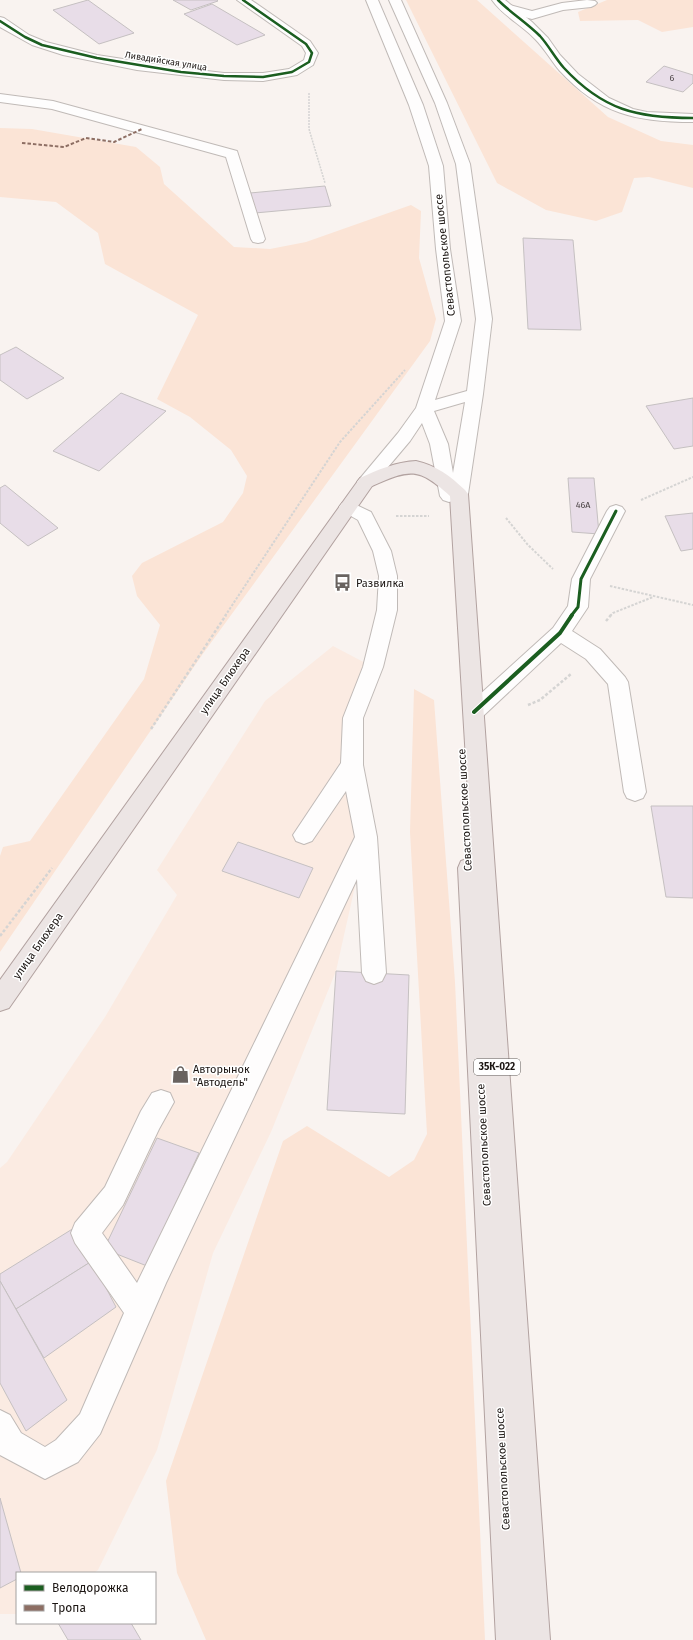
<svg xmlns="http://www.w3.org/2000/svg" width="693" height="1640" font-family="'Fira Sans',sans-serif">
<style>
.built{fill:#fbebe2}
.green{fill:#fbe4d6}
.building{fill:#e8dde8;stroke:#c5c0c1}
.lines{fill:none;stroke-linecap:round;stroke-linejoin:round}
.lane-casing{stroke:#c0bab7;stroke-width:2}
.street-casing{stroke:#c0bab7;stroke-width:2}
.secondary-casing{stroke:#c0bab7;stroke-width:2}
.primary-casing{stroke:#b2a2a0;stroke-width:2}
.path-far2{stroke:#d5d4d3;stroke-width:1.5;stroke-dasharray:2 1;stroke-linecap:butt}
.path-far1{stroke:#d5d4d3;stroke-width:2;stroke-dasharray:2.5 1.5;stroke-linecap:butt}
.path{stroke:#d5d4d3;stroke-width:2.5;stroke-dasharray:3 2;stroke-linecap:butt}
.lane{fill:#fefdfd;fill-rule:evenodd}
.street{fill:#fefdfd;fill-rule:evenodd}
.secondary{fill:#fefdfd;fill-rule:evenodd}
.primary{fill:#ece5e4;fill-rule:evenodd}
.quiet{stroke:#8d6e63;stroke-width:2;stroke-dasharray:3.5 2;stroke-linecap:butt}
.cycleway-far2-casing{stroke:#fff;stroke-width:4}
.cycleway-far1-casing{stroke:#fff;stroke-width:5}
.cycleway-casing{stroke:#fff;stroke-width:6}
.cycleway-far2{stroke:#1b5e20;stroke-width:2.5}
.cycleway-far1{stroke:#1b5e20;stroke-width:3}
.cycleway{stroke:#1b5e20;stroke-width:4}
.labels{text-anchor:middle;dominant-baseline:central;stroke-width:3;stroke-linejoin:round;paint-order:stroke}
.far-street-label{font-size:9px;fill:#1b1512;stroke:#fff}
.number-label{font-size:9px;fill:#4e4748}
.shield{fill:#fff;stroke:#5f5b59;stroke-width:1}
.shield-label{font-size:10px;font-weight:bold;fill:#1b1512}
.street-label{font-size:11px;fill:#1b1512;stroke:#fff}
.poi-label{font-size:11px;fill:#1b1512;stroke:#fff;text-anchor:start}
</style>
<rect width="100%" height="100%" fill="#f9f3f0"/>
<!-- built -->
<path class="built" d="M333,646L373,667L353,718L366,837L336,971L271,1132L213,1253L157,1450L98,1570L94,1573H17V1614H0V1168L7,1162L105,1017L177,895L157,870L265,701Z"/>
<!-- green -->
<g class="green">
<path d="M406,0H477L608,117L661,141L693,145V188L649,177L634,178L622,212L596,221L546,210L497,183Z"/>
<path d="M607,0H693V27L662,32L638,20L580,21L578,12Z"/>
<path d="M0,128L32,129L136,147L160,167L164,184L234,247L270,249L306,242L411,205L421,211L419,258L436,319L430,341L202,655L0,952V856L3,847L30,841L144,679L160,625L137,596L132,576L142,563L223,522L243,493L247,476L231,450L190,417L157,399L198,315L105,264L98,233L56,202L0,197Z"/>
<path d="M414,689L434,700L455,982L485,1640H206L177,1573L166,1481L283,1141L307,1126L389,1177L414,1160L427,1134L410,832Z"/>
</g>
<!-- building -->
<g class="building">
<path d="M88,0L134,33L99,44L53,10Z"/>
<path d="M173,0H217L218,1L191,10Z"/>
<path d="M212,4L265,35L237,45L184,14Z"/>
<path d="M664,66L693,75V83L683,92L646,82Z"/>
<path d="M325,186L331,206L255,213L250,193Z"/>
<path d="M523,238L573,240L581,330L528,329Z"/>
<path d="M16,347L64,378L27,399L0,380V355Z"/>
<path d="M121,393L166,411L99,471L53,451Z"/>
<path d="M693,398V446L674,449L646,406Z"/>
<path d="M568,478H594L599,534L572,532Z"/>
<path d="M5,485L58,528L28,546L0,523V488Z"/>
<path d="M693,513V549L681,551L665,516Z"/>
<path d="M651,806H693V898L666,897Z"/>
<path d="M238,842L313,868L299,898L222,871Z"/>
<path d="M336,971L409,975L405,1114L327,1110Z"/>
<path d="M157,1138L199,1153L147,1266L104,1249Z"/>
<path d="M74,1228L92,1261L16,1309L0,1281V1274Z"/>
<path d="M92,1261L116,1307L44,1358L16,1309Z"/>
<path d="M0,1281L67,1400L26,1431L0,1383Z"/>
<path d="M0,1498L21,1573H17V1579L0,1588Z"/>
<path d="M58,1623H131L141,1640H68Z"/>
</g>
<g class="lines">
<defs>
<g id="lane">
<path d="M587,0L595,1L597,3L595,5L591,7L563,10L532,19L502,11L500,8L502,5L506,4L532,11L562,3Z"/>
<path d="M0,94L53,101L237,151L265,239L263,242L258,243L253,242L251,239L226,157L52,109L0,102Z"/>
<path d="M348,501L371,512L391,551L397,576V610L383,667L363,718V765L377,837L386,973L382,981L374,984L366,981L362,973L357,879L166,1283L100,1434L78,1462L45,1479L0,1455V1410L10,1415L21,1433L45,1447L56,1440L80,1414L124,1313L75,1243L71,1233L75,1223L105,1187L141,1111L152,1093L161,1090L170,1093L174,1102L159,1129L123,1205L102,1233L137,1283L355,837L346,791L312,841L304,844L296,841L293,835L341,763L343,718L363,667L377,610L379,576L373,551L358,520L342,511L339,507L342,503Z"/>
</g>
<g id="street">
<path d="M237,0H251L310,41L318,53L313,65L297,75L263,81L224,80L137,70L63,55L32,45L0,27V17L4,18L29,35L46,42L97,55L181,68L224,73H263L289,69L304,60L306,53L302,46Z"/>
<path d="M492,0H505L532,22L548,38L560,55L578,74L609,98L633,109L647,112L693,114V122C636,122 599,114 559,70C551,60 544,48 535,39C522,25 503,16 492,0Z"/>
<path d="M616,505L622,507L625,511L590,579L588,607L572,631L600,649L625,677L628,682L646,792L643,798L635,801L627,798L624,792L608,684L586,659L561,643L481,718L474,720L467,718L464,712L467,706L553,628L568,606L572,579L607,511L610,507Z"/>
</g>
<path id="secondary" d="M366,0H378L423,105L443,166L450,249L461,321L435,400L467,391L476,319L456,164L435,103L389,0H401L447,103L470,164L492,319L483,394L468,494L465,498L449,502L443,500L440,496L430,444L422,423L410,441L372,486L366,488L360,486L357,482L398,433L416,408L445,321L436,249L429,166L409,105ZM465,402L453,473L448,444L434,411Z"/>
<path id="primary" d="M416,461C437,466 449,475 465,490L468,494L550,1640H496L458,868L461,861L469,858L472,859L450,496C418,467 411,469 372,486L9,1008L0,1011V980L360,478C378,470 395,462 416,461Z"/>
</defs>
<!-- lane casing -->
<use href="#lane" class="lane-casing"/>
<!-- street casing -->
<use href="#street" class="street-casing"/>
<!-- secondary casing -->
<use href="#secondary" class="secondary-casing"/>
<!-- primary casing -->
<use href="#primary" class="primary-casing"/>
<!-- path-far2 -->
<path class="path-far2" d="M309,93V129L325,183"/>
<!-- path-far1 -->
<g class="path-far1">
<path d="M641,500L693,477"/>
<path d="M396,516H429"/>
<path d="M506,518L528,545L553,569"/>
<path d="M610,586L693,605"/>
<path d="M225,616L340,442L405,370"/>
<path d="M610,616L613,613L653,597"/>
</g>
<!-- path -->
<g class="path">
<path d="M606,621L611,615"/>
<path d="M528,705L540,700L571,674"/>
<path d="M151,729L226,615"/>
<path d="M0,936L52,868"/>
</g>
<!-- lane -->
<use href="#lane" class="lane"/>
<!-- street -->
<use href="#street" class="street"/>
<!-- secondary -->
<use href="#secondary" class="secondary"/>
<!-- primary -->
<use href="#primary" class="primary"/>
<!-- quiet -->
<path class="quiet" d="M22,143L64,147L86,138L114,142L142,129"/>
<defs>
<g id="cycleway-far2">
<path d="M498,0C511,13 527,23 540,36C549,46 555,58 564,68C603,110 637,118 693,118"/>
<path d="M0,21L25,37L42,45L97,58L181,72L224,76L263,77L292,72L309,62L312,53L306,44L243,0"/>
</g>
<path id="cycleway-far1" d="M571,616L578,607L581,579L616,511"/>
<path id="cycleway" d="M474,712L560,633L572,615"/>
</defs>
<!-- cycleway-far2 casing -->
<use href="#cycleway-far2" class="cycleway-far2-casing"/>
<!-- cycleway-far1 casing -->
<use href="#cycleway-far1" class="cycleway-far1-casing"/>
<!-- cycleway casing -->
<use href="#cycleway" class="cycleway-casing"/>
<!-- cycleway-far2 -->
<use href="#cycleway-far2" class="cycleway-far2"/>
<!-- cycleway-far1 -->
<use href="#cycleway-far1" class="cycleway-far1"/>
<!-- cycleway -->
<use href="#cycleway" class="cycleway"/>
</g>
<!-- icons -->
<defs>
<symbol id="bus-bare" viewBox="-9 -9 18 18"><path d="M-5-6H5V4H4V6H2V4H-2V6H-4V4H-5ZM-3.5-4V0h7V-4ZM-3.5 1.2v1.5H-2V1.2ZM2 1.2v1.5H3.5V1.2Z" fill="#696360" stroke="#fff" stroke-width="2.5" paint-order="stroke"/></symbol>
<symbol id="shop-bare" viewBox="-9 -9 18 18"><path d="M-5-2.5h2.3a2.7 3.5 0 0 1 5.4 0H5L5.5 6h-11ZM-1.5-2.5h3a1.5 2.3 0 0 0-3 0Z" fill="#696360" stroke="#fff" stroke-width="2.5" paint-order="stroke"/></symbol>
</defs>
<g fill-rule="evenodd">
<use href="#bus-bare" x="330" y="570" width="25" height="25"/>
<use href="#shop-bare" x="168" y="1062" width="25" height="25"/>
</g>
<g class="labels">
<!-- far-street labels -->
<g class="far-street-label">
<text transform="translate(166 61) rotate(9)">Ливадийская улица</text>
</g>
<!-- number labels -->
<g class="number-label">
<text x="672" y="78">6</text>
<text x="583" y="505">46А</text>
</g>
<!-- shield labels -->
<rect class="shield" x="474" y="1059" width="46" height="16" rx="3"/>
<g class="shield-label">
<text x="497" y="1067">35К-022</text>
</g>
<!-- street labels -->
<g class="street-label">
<text transform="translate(445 255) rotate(-96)">Севастопольское шоссе</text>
<text transform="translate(225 681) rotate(-55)">улица Блюхера</text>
<text transform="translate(465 810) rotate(-93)">Севастопольское шоссе</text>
<text transform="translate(38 946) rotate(-55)">улица Блюхера</text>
<text transform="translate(484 1145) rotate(-93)">Севастопольское шоссе</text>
<text transform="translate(503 1469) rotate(-93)">Севастопольское шоссе</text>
</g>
<!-- poi labels -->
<g class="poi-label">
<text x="356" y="583">Развилка</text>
<text x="193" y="1069">Авторынок<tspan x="193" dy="13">"Автодель"</tspan></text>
</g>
</g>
<!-- legend -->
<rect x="16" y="1572" width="140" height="52" fill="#ffffff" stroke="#a4a1a0"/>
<rect x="24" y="1585" width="20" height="6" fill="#1b5e20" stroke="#a4a1a0"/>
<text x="52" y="1592" font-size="12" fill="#1b1512">Велодорожка</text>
<rect x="24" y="1605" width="20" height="6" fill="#8d6e63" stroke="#a4a1a0"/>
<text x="52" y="1612" font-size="12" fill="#1b1512">Тропа</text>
</svg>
